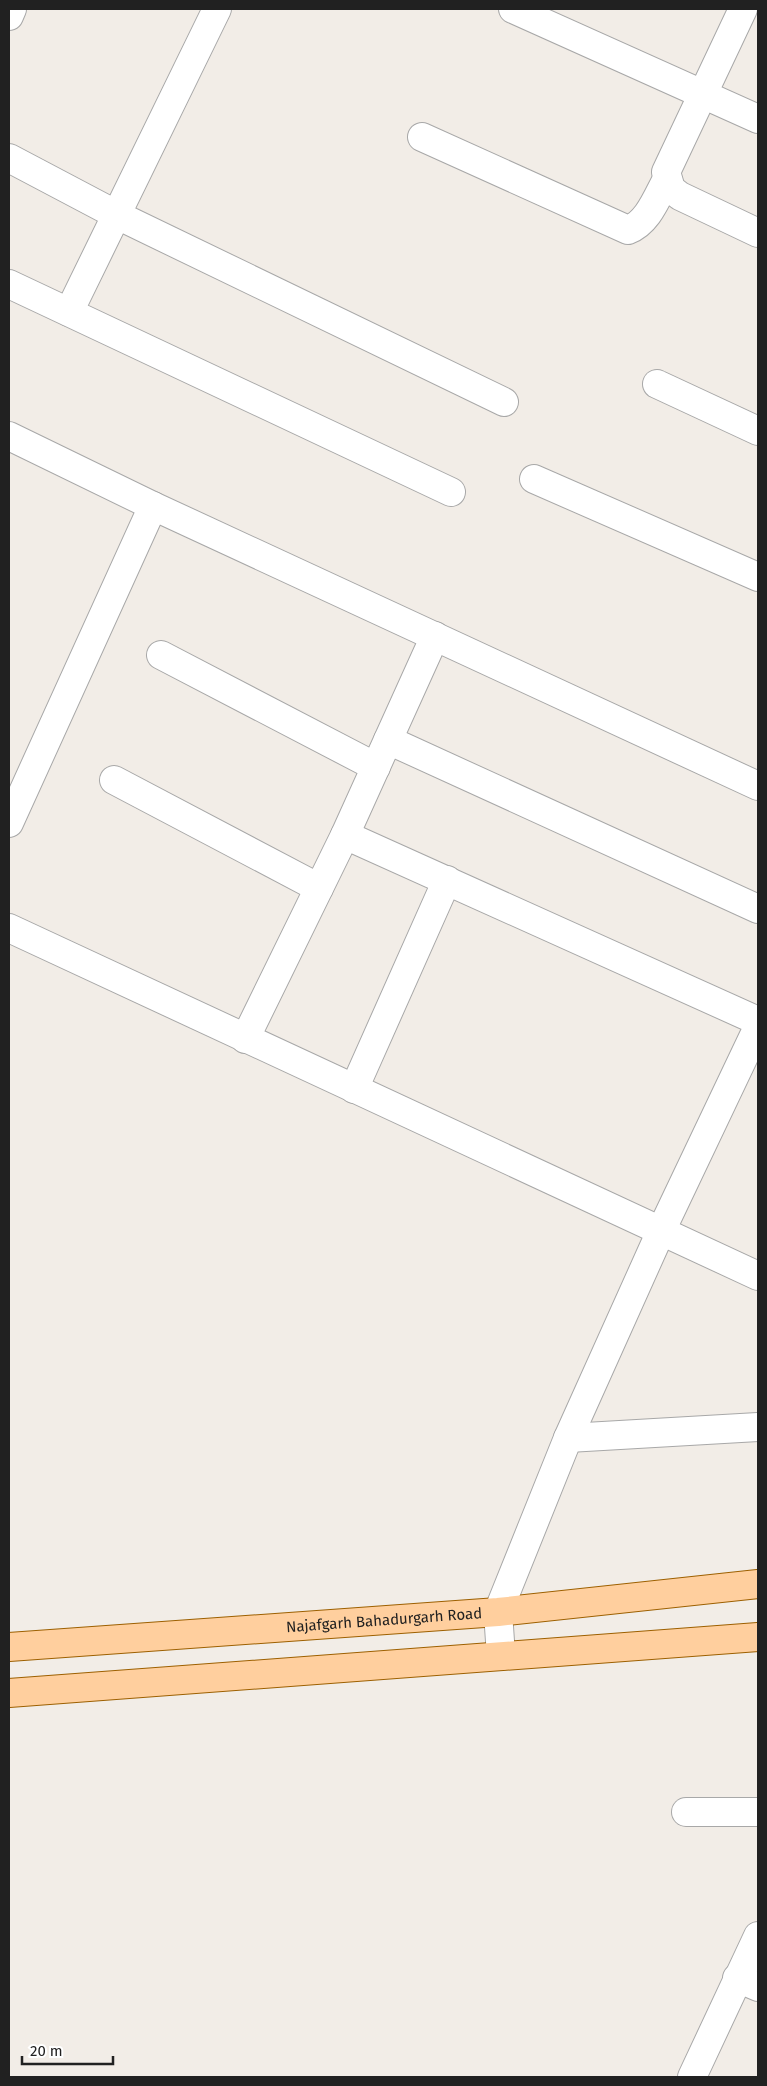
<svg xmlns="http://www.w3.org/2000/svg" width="767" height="2086" font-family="'Fira Sans',sans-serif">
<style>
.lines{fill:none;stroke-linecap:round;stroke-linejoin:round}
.minor-casing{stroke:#a8a8a8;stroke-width:30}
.major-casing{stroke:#9d6000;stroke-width:30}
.minor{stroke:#fff;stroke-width:28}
.major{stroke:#ffcf9e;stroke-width:28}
.labels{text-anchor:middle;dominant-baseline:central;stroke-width:4.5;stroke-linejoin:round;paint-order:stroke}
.street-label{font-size:15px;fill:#212121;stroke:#fff}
</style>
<rect width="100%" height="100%" fill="#f2ede7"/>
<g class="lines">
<defs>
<g id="minor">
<path d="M513,9L758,119"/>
<path d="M743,9L666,172L671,189L680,196L758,233"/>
<path d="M9,16L12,9"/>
<path d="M422,137L628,230C648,223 657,197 667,179"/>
<path d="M9,158L117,215L504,402"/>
<path d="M9,284L451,492"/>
<path d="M69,312L217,9"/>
<path d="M657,384L758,431"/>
<path d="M9,436L153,506L758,786"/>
<path d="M534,479L758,577"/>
<path d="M161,655L376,767"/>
<path d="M388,740L758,909"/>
<path d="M114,780L319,888"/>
<path d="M9,823L153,506"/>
<path d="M345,835L758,1021"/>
<path d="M9,928L758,1276"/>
<path d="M245,1039L345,835L435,636"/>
<path d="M354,1089L447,880"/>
<path d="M568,1438L758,1427"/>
<path d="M501,1656L498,1612L568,1438L661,1231L758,1027"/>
<path d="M686,1812H758"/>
<path d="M737,1978L758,1987"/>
<path d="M692,2077L758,1936"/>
</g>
<g id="major">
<path id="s1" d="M9,1647L498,1612L758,1584"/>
<path d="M9,1693L758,1637"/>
</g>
</defs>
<!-- minor casing -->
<use href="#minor" class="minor-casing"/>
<!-- major casing -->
<use href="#major" class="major-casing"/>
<!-- minor -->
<use href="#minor" class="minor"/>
<!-- major -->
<use href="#major" class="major"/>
</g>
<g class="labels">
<!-- street labels -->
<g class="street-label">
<text stroke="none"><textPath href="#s1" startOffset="376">Najafgarh Bahadurgarh Road</textPath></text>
</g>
</g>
<!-- border -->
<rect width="767" height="2086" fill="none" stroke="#212121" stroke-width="20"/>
<!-- scale -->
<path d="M22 2056v8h91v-8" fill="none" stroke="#212121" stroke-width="2.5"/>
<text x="30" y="2056" font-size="15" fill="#212121" stroke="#ffffff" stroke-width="4" paint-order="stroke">20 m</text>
</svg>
